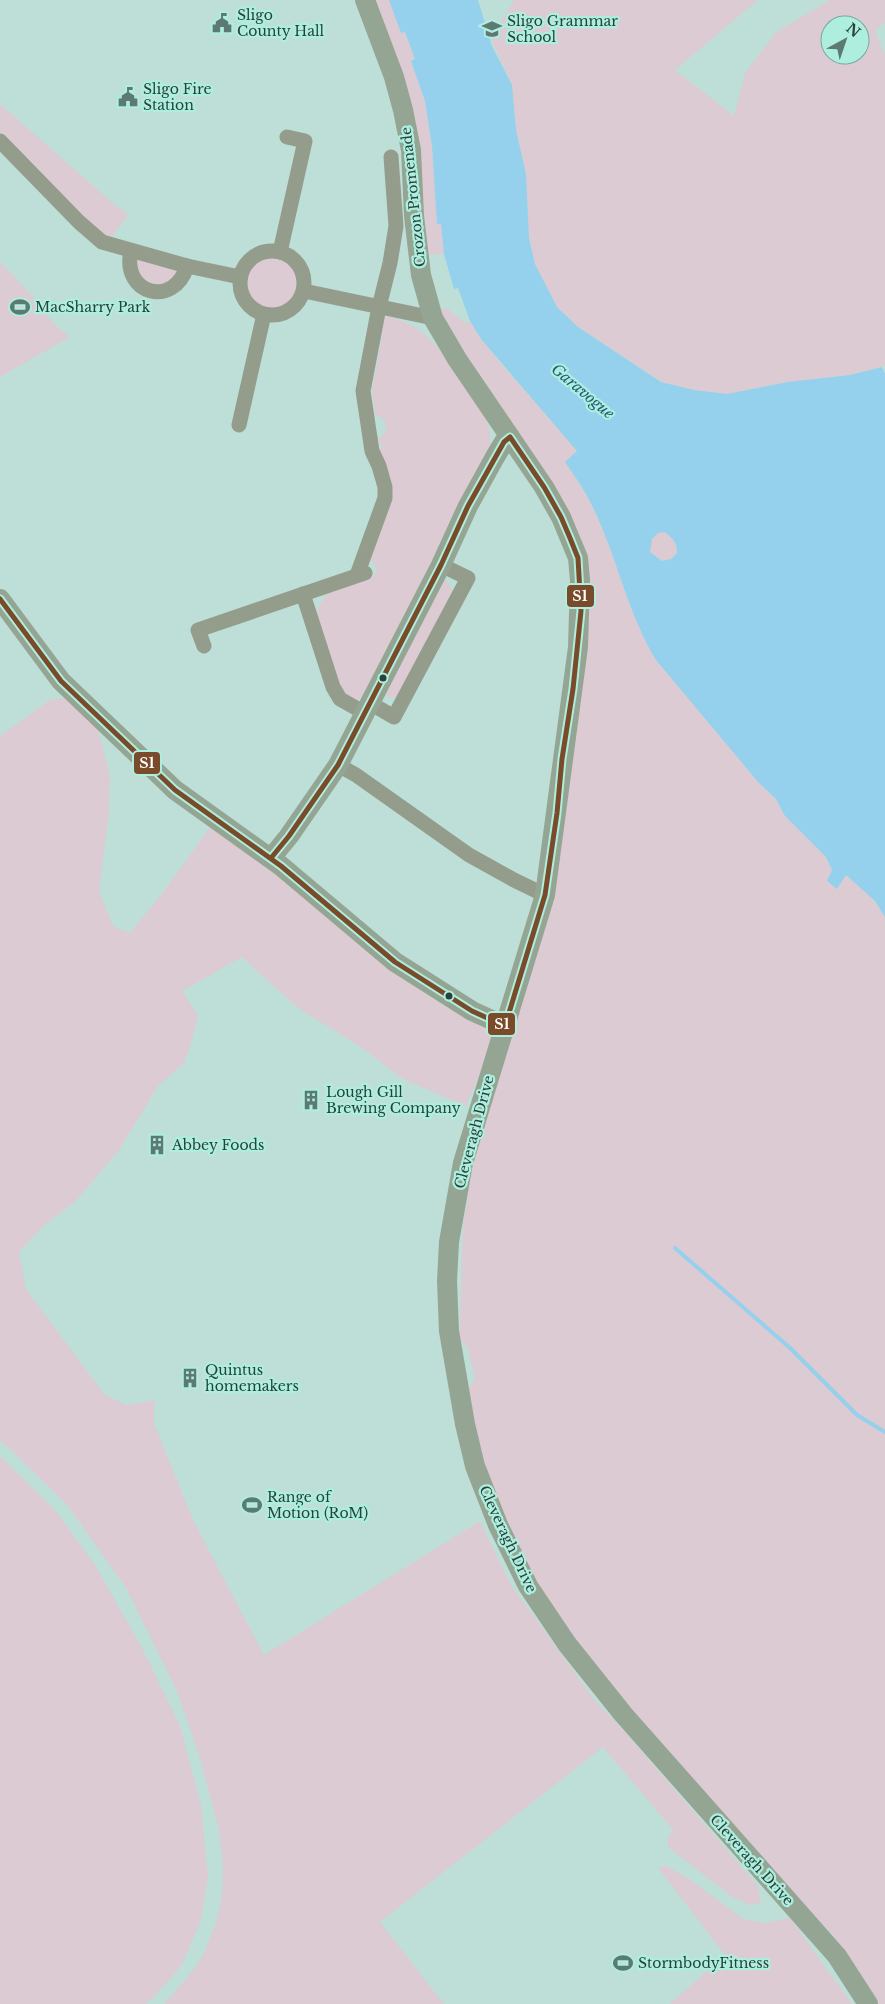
<svg xmlns="http://www.w3.org/2000/svg" width="885" height="2004" font-family="'Libre Baskerville',serif">
<style>
.green{fill:#dccbd2;fill-rule:evenodd}
.water{fill:#95d0ed;fill-rule:evenodd}
.lines{fill:none;stroke-linecap:round;stroke-linejoin:round}
.stream{stroke:#95d0ed;stroke-width:4}
.street{stroke:#949d8c;stroke-width:15}
.secondary{stroke:#95a594;stroke-width:20}
.bus-1-casing{stroke:#aeeede;stroke-width:9}
.bus-1{stroke:#7a4b2a;stroke-width:5}
.bus-dot{fill:#27423b;stroke:#aeeede;stroke-width:2}
.labels{text-anchor:middle;dominant-baseline:central;stroke-width:4.5;stroke-linejoin:round;paint-order:stroke}
.poi-label{font-size:14px;fill:#27423b;stroke:#aeeede;text-anchor:start}
.street-label{font-size:14px;fill:#27423b;stroke:#aeeede}
.water-label{font-size:15px;font-style:italic;fill:#255978;stroke:#aeeede}
.line-badge{stroke:#aeeede;stroke-width:2}
.badge-label{font-size:14px;text-anchor:middle;font-weight:bold;fill:#fff}
</style>
<rect width="100%" height="100%" fill="#bddfd7"/>
<!-- green -->
<g class="green">
<path d="M372,0H389L402,33L405,32L415,59L411,61L425,101L432,146L437,224H441L444,254L425,255Z"/>
<path d="M514,0H758L675,70L734,116L745,73L776,32L830,0H885V22L875,31L885,55V366L850,375L788,382L727,394L694,390L662,382L578,327L557,307L535,264L529,238L526,174L516,130L512,85L491,39ZM830,25H860V55H830Z"/>
<path d="M0,104L115,205L129,214L111,238L103,235L46,181L0,132Z"/>
<circle cx="272" cy="283" r="26"/>
<path d="M137,259L178,270C167,295 134,286 137,259Z"/>
<path d="M0,262L28,291L56,326L70,337L0,377Z"/>
<path d="M447,308L465,323L470,321L481,339L497,359L577,451L565,462C572,473 580,483 586,494C615,547 625,609 656,660L759,783L776,799L785,816L826,857L832,870C855,878 873,896 885,917V2004H876L860,1975L833,1935L750,1847L598,1670L553,1608L527,1566L497,1499L485,1467L467,1390L475,1379L468,1349L460,1339V1312L463,1224L472,1170L479,1143L532,957L588,595L491,395L437,310Z"/>
<path d="M390,317C429,326 446,358 466,388C473,398 483,410 487,421C491,432 491,443 489,455L368,693L356,700L345,696L339,685L317,613C324,586 350,583 374,576L377,570L375,564L367,557L389,503L378,453L382,445L377,440L385,433C388,424 384,417 375,415L372,389L382,336L378,331L381,318Z"/>
<path d="M665,532C673,539 677,542 677,553L671,559L661,561L650,552L652,539L658,533Z"/>
<path d="M444,580L449,583L452,591L398,697L390,698L384,693Z"/>
<path d="M67,698L98,730L110,775L109,813L99,892L114,927L130,933L161,895L210,827L272,868L285,883L314,905L385,966L441,1004L495,1033L485,1061L466,1106L403,1079L359,1046L298,1008L242,957L182,991L198,1016L192,1040L184,1063L158,1086L119,1150L75,1202L44,1225L19,1252L26,1289L104,1394L127,1405L154,1400V1423L193,1520L264,1655L480,1521L511,1585L596,1702L623,1730L758,1886L761,1901L752,1906L732,1897L668,1847V1835L674,1831L603,1747L380,1922L444,2004H164L195,1968L205,1951L216,1923L222,1896L223,1866L219,1830L200,1758L177,1691L126,1588L68,1506L10,1449L0,1441V736L51,699Z"/>
<path d="M0,1456L55,1510L95,1565L141,1646L180,1726L201,1805L208,1877L201,1920L183,1962L177,1971L152,1999L145,2004H0Z"/>
<path d="M666,1866L688,1878L745,1920L765,1923L790,1918L852,2004H670L725,1955L658,1868Z"/>
</g>
<!-- water -->
<path class="water" d="M389,0H478L492,46L512,85L516,130L526,174L529,238L535,264L557,307L578,327L661,382L694,390L727,394L788,382L850,375L882,367L885,374V917L875,901L846,875L837,889L827,881L832,870L826,857L785,816L776,799L759,783L656,660C625,609 615,546 586,494C580,483 572,473 565,462L577,451L481,339L470,321L458,288L454,289L444,254L441,224H437L432,146L425,101L411,61L415,59L405,32L401,33ZM665,532C673,539 677,542 677,553L671,559L662,561L650,552L652,539L658,533Z"/>
<g class="lines">
<!-- stream -->
<path class="stream" d="M675,1248L789,1347L857,1415L885,1432"/>
<!-- street -->
<g class="street">
<path d="M0,141L79,222L102,242L187,266L240,277"/>
<path d="M131,251C121,294 174,309 187,266"/>
<circle cx="272" cy="283" r="32"/>
<path d="M280,252L305,141L287,137"/>
<path d="M304,291L433,318"/>
<path d="M239,425L264,314"/>
<path d="M357,575L385,498V487L379,466L372,451L363,391L379,307L390,263L396,226L391,157"/>
<path d="M303,594L333,687L340,699L365,713"/>
<path d="M204,646L198,630L365,573"/>
<path d="M370,703L394,717L468,578L441,565"/>
<path d="M338,765L356,775L469,855L514,880L545,895"/>
</g>
<!-- secondary -->
<g class="secondary">
<path d="M365,0L394,77L403,110L411,150L414,216L421,275L433,318L457,359L544,487L561,517L578,558L580,580L578,647L545,895L463,1163L449,1242L447,1281L449,1331L465,1424L475,1466L498,1525L528,1586L567,1644L623,1714L837,1956L868,2004"/>
<path d="M0,599L61,681L175,790L281,866L395,962L472,1011L505,1026"/>
<path d="M271,858L289,836L338,765L441,565L468,506L495,457L504,442L510,437"/>
</g>
<defs>
<path id="bus-1" d="M0,599L61,681L175,790L281,866L395,962L472,1011L505,1026L545,895L557,813L562,759L573,689L581,611L578,558L570,538L561,517L544,487L510,437L504,442L468,506L441,565L338,765L289,836L271,858"/>
</defs>
<!-- bus-1 casing -->
<use href="#bus-1" class="bus-1-casing"/>
<!-- bus-1 -->
<use href="#bus-1" class="bus-1"/>
</g>
<!-- icons -->
<defs>
<symbol id="civic-bare" viewBox="-9 -9 18 18"><path d="M-.6-6.5H3V-4.5H.6V-3L4-1V1h2V6H-6V1h2V-1L-.6-3ZM-1.2 2.5V6h2.4V2.5Z" fill="#5c7972" stroke="#aeeede" stroke-width="2.5" paint-order="stroke"/></symbol>
<symbol id="school-bare" viewBox="-9 -9 18 18"><path d="M0-5L7-2L0 1L-7-2ZM-4 1L0 2.5L4 1V4Q0 6-4 4Z" fill="#5c7972" stroke="#aeeede" stroke-width="2.5" paint-order="stroke"/></symbol>
<symbol id="stadium-bare" viewBox="-9 -9 18 18"><path d="M0-5a6.5 5 0 1 0 0 10a6.5 5 0 1 0 0-10ZM-3.5-1.8h7v3.6h-7Z" fill="#5c7972" stroke="#aeeede" stroke-width="2.5" paint-order="stroke"/></symbol>
<symbol id="building-bare" viewBox="-9 -9 18 18"><path d="M-4-6H4V6H1V3H-1V6H-4ZM-2.5-4.3h1.7v1.8h-1.7ZM.8-4.3h1.7v1.8H.8ZM-2.5-1h1.7V.8h-1.7ZM.8-1h1.7V.8H.8Z" fill="#5c7972" stroke="#aeeede" stroke-width="2.5" paint-order="stroke"/></symbol>
</defs>
<g fill-rule="evenodd">
<use href="#civic-bare" x="208" y="9" width="28" height="28"/>
<use href="#school-bare" x="478" y="15" width="28" height="28"/>
<use href="#civic-bare" x="114" y="83" width="28" height="28"/>
<use href="#stadium-bare" x="6" y="293" width="28" height="28"/>
<use href="#building-bare" x="297" y="1086" width="28" height="28"/>
<use href="#building-bare" x="143" y="1131" width="28" height="28"/>
<use href="#building-bare" x="176" y="1364" width="28" height="28"/>
<use href="#stadium-bare" x="238" y="1491" width="28" height="28"/>
<use href="#stadium-bare" x="609" y="1949" width="28" height="28"/>
</g>
<!-- markers -->
<g class="bus-dot">
<circle cx="383" cy="678" r="4.5"/>
<circle cx="449" cy="996" r="4.5"/>
</g>
<g class="labels">
<!-- poi labels -->
<g class="poi-label">
<text x="237" y="15">Sligo<tspan x="237" dy="16">County Hall</tspan></text>
<text x="507" y="21">Sligo Grammar<tspan x="507" dy="16">School</tspan></text>
<text x="143" y="89">Sligo Fire<tspan x="143" dy="16">Station</tspan></text>
<text x="35" y="307">MacSharry Park</text>
<text x="326" y="1092">Lough Gill<tspan x="326" dy="16">Brewing Company</tspan></text>
<text x="172" y="1145">Abbey Foods</text>
<text x="205" y="1370">Quintus<tspan x="205" dy="16">homemakers</tspan></text>
<text x="267" y="1497">Range of<tspan x="267" dy="16">Motion (RoM)</tspan></text>
<text x="638" y="1963">StormbodyFitness</text>
</g>
<!-- street labels -->
<g class="street-label">
<text transform="translate(413 197) rotate(-96)">Crozon Promenade</text>
<text transform="translate(474 1132) rotate(-75)">Cleveragh Drive</text>
<text transform="translate(508 1539) rotate(65)">Cleveragh Drive</text>
<text transform="translate(752 1860) rotate(48)">Cleveragh Drive</text>
</g>
<!-- water labels -->
<g class="water-label">
<text transform="translate(583 391) rotate(40)">Garavogue</text>
</g>
</g>
<g class="line-badge">
<rect x="566" y="584" width="29" height="24" rx="5" fill="#7a4b2a"/>
<rect x="133" y="751" width="28" height="24" rx="5" fill="#7a4b2a"/>
<rect x="487" y="1012" width="29" height="24" rx="5" fill="#7a4b2a"/>
</g>
<g class="badge-label">
<text x="580" y="601">S1</text>
<text x="147" y="768">S1</text>
<text x="502" y="1029">S1</text>
</g>
<!-- north arrow -->
<g transform="translate(845 40) rotate(40)"><circle r="24" fill="#aeeede" stroke="#78a99d"/>
<path d="M0-4L9 19L0 12L-9 19Z" fill="#5c7972"/>
<text y="-8" font-size="14" font-weight="bold" text-anchor="middle" fill="#27423b">N</text>
</g>
</svg>
